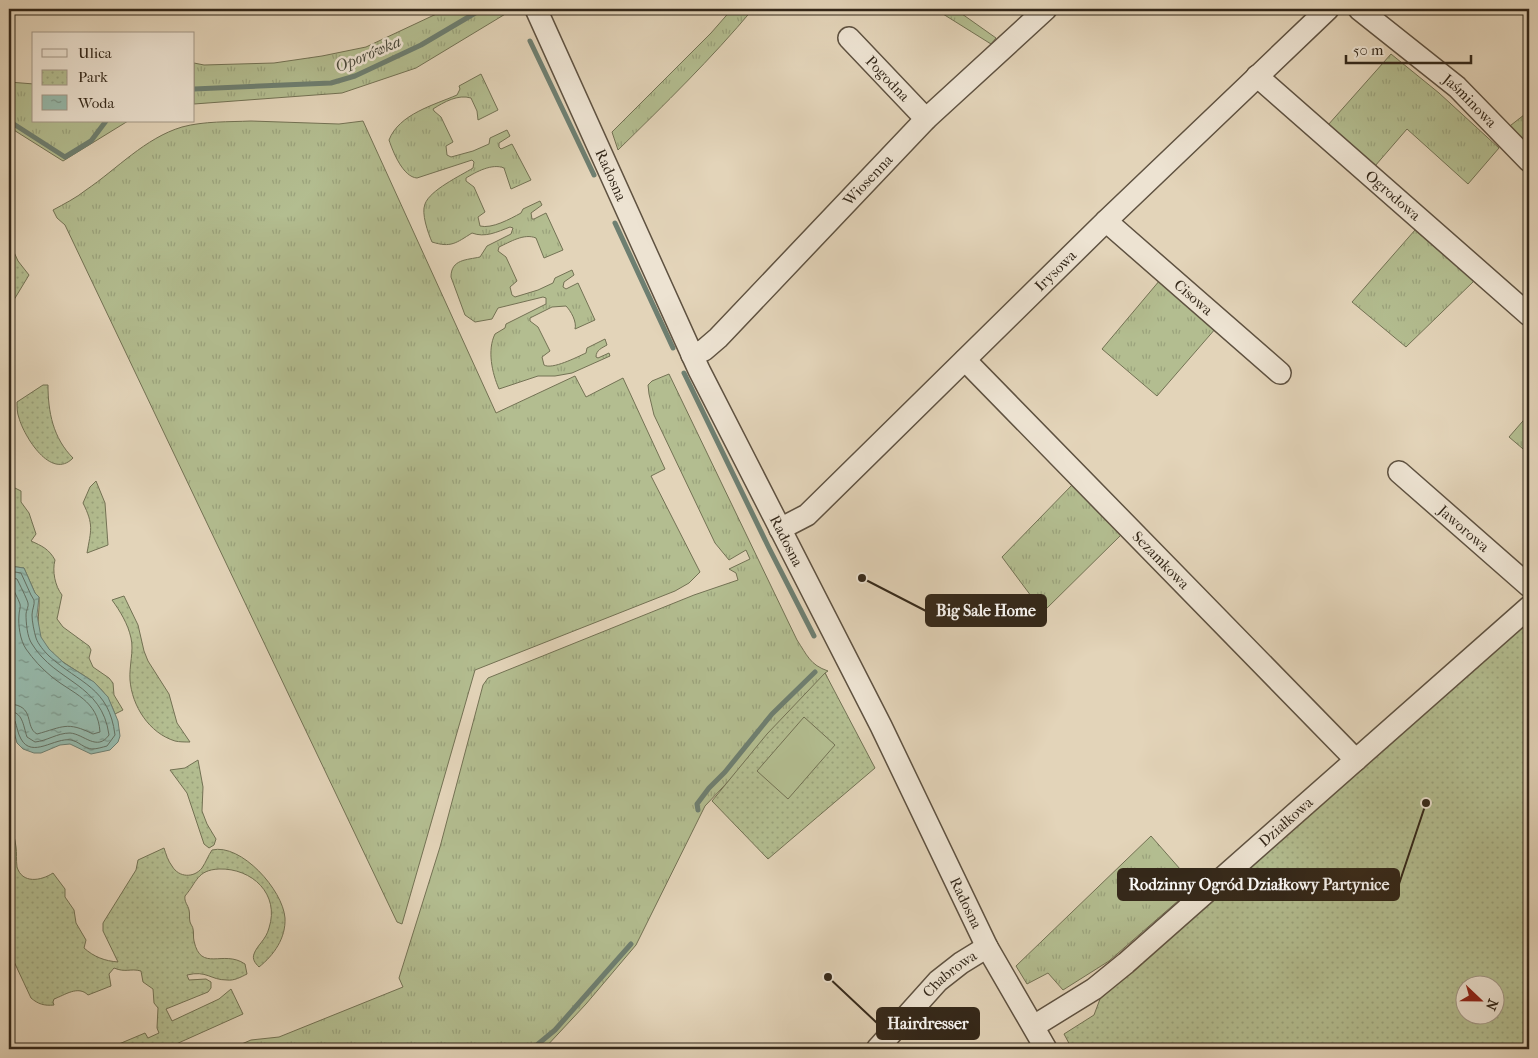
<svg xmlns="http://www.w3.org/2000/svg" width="1538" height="1058" font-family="'IM FELL French Canon',serif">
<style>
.grass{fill:url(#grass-tufts);stroke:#737254}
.park{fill:url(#park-dots);stroke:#737254;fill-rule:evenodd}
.pitch{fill:#b3bd90;stroke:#737254}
.water{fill:url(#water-ripples);stroke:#6e7f71}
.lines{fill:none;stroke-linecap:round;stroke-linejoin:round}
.shore{stroke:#647062;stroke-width:1}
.stream{stroke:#6e7f71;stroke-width:5}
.minor-casing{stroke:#5f5241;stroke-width:24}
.minor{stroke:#ede3d2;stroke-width:21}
.labels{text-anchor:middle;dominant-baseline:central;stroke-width:5;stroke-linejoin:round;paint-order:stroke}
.street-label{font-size:15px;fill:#332719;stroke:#ede3d2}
.water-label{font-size:16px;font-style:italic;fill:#4c4c3e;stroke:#ede3d2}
.leader{fill:none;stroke:#332719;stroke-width:2}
.callout-dot{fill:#332719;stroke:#ede3d2;stroke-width:2}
.callout{fill:#332719;stroke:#332719;stroke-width:2}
.callout-label{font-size:16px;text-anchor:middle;font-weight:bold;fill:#fff}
</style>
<defs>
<pattern id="grass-tufts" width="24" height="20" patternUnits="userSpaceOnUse" patternTransform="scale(1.25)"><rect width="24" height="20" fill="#b3bd90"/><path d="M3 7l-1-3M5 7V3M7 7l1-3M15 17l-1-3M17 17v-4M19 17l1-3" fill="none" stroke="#9aa27c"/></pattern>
<pattern id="park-dots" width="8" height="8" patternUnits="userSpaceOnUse" patternTransform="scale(1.25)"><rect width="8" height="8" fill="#b3bd90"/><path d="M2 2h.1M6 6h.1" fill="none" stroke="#9aa27c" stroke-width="1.8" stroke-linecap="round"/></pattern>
<pattern id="water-ripples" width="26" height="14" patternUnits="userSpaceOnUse" patternTransform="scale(1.25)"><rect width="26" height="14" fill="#96b9ab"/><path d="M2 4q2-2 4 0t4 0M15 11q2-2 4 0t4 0" fill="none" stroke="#7b968a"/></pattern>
</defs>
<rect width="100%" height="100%" fill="#e3d4b9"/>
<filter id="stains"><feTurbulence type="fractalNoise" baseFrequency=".004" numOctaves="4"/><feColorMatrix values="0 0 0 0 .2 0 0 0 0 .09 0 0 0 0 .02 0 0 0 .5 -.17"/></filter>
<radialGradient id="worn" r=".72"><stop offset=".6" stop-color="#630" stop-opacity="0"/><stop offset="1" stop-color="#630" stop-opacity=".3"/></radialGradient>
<!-- grass -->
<g class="grass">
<path d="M447,9H505L507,13L416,68L342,93L194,104V63L204,65L274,63L322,56L366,47Z"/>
<path d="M732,9H753C711,59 665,104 618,150L612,132L711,33Z"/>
<path d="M935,9H955L996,38L991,44Z"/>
<path d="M1391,54L1439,93L1499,148L1468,184L1407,129L1375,166L1328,125Z"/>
<path d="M481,74L498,110L478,120L477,111L471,98C458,94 444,102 433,109L434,111L441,117L453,142L446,146L447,155L451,157L473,151L489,144L490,138L507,130L510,136L499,143V147L501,149L512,144L531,180L511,189L504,168C492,163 476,172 466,178V181L474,187L485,212L478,217L480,226C492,229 510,219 521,213L523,209L540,201L542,205L531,213L532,219H534L546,213L563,250L544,258L536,238C524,233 510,242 499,247L498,251L506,257L517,281L510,287L512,295L515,297L538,290L553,283L555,278L572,270L574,275L564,282L563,287L566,289L578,283L595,320L575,329C577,322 571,311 566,306L552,307L530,318V321L538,327L550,351L542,357L544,365C552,370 577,357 586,353L587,348L605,339L607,345C602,348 596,350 596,357L598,358L609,353L610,356L572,373L555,376H538L499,389C492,373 487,350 495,334L505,328L506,324L546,304V298L543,297L498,308L492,319L475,322L465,315L451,277C451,259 467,260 480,257L487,246L511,234L513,228L510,227C497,232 485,238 472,233C456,243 451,248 432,242C428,233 421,213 425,204C430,190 460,176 473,168L474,162L472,160L417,178C403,177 393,152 389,140C399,114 434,105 457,95L460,89L459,86Z"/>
<path d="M9,82L34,84V121H128L63,161L9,127Z"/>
<path d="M1529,111V154L1506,129Z"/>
<path d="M251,121L339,124L363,121L496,413L575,376L586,397L623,378L665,469L651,476L700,572L689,583L675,591L475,670L402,924L397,922L65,225L57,218L53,210C64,204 76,198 86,190C117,169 145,138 182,127C204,121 229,122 251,121Z"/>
<path d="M1415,230L1474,281L1406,347L1352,302Z"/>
<path d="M1160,280L1216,328L1157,396L1102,349Z"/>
<path d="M669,374L797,640C807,655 810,665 828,671L825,673L827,677L705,806L636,945L586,1004L544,1049H230L251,1040L279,1037L403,987L399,978L440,847L483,685L488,678L694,595L738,580L736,573L729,569L750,559L746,550L729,560L715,543L654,415L649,394L648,385L652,381Z"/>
<path d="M1529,414V454L1509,437Z"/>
<path d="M1073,484L1122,534L1043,612L1002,557Z"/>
<path d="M1151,836L1195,886L1109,961L1063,990L1048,973L1027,984L1016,966Z"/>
</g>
<!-- park -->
<g class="park">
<path d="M9,241L18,261L29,275L9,308Z"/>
<path d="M43,385H48C48,412 53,438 73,458C51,481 24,436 19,418C17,413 17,407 17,402Z"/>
<path d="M96,481L105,503L108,545L87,553C91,530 94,525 83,503L90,487Z"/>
<path d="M9,485L21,491V502L29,513L36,534L31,541C42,546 49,549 55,560C52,571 55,586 62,595L57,619L63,627L89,646L91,650L89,658L93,667L109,678L113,683L114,695L123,710L115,714C110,701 104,690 93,682C77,669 47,657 40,636C36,623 40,611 39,597L35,593L24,568L9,566Z"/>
<path d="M124,596L138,625L144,651L148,661L169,694L177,723L190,742C185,742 179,742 175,741C149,733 132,706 130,680C129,666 134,651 131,638C128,624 120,611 112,600Z"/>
<path d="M1529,621V1049H1072L1064,1034L1094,1015L1100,999ZM1466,986H1496V1016H1466Z"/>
<path d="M825,673L875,768L768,859L712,801L767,734Z"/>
<path d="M198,760L203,787L202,811L207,824L216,839L214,845L209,848L204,844L187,793L170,770L185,768Z"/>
<path d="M9,820C12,828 15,838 16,847C17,853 16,860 17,867C22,884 41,881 53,873L65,889V897L74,910L76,923L86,940L84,948C94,957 105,961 118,962L103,931V923L136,870L138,860L164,848C166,854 168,861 172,866C179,878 194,878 202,868C206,862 208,856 212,850C241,843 283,890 285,918C286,938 274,955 259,967C255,963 252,959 254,954C257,945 266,940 269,928C280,894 252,868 219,869C197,870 197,882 185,896C184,902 188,905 189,910C190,914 189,918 190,922C191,925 193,927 193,929C194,933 193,937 194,941C201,973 223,949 245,964L247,974C241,977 234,981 227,980C210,980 207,970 187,975L189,980L206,979L211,982V988L208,992L166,1009L172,1021L219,999L231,989L243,1014L165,1049H107L145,1033L148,1038L159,1033L157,1028L158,1008L154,1003L153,989L143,982L141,971C130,968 126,973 114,968L109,974L111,986L88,995C78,985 65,995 54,999L53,1002L54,1005C44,1006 38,1004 31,998L9,951Z"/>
</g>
<!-- pitch -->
<path class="pitch" d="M804,717L835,745L788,799L757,771Z"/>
<!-- water -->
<path class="water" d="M9,566L24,568L35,593L39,597L37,615L41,637L49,649L64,663L94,682L108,697L118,721L120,736L118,742L110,750L91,754L70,744L60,745L41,753H34L23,749L17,743L9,714Z"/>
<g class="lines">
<!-- shore -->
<g class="shore">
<path d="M9,571L21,573L31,595L34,600C35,605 32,609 32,615C32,621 34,631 36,638C38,644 44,651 49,656C80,684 109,687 115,735L107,746C103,747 97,749 92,749C85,749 78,741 71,740C55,737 32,759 21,739C18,734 17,727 15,721L9,718"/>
<path d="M9,577L17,579C19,583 27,599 28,603C29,606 26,611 26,614C26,622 27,637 32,644C56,683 102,683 109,735C97,752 84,734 70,733C57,733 47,741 35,742L27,737C23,725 23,712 9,711"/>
<path d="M9,585L12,586C14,592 18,598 20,604C21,607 19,611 19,615C18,625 20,640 26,649C33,659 42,669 52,677C73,694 98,700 100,732L93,734C67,721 63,727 37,734C24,727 36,705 9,704"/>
</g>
<!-- stream -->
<g class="stream">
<path d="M530,41L594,175"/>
<path d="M194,89L331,83L355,76L421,45L482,9"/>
<path d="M9,121L65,157L91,141L106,121"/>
<path d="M615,223L673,348"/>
<path d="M684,373L769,548L814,636"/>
<path d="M698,810L697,804L709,788L725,772L772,714L815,672"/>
<path d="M532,1049L555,1030L631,944"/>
</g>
<defs>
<g id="minor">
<path id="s1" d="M536,9L699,370L881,726L987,947L1046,1049"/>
<path id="s2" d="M1359,9L1457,87L1529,161"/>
<path id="s3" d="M849,38L926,119"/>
<path id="s4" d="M1257,76L1529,315"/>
<path id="s5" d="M1106,221L1280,373"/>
<path id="s6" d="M692,355L704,350L718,338L926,119L1046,9"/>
<path id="s7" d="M965,360L1356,760"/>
<path id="s8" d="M1399,472L1529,586"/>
<path id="s9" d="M780,529L807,515L1106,221L1328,9"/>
<path id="s10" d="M1034,1026L1094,989L1126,963L1529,607"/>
<path id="s11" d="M877,1049L938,981L961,963L987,947"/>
</g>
</defs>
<!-- minor casing -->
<use href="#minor" class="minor-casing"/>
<!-- minor -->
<use href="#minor" class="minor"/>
</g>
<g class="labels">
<!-- street labels -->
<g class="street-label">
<text stroke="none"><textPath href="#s3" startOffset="56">Pogodna</textPath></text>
<text stroke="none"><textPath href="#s2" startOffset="144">Jaśminowa</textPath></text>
<text stroke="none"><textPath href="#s1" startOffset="182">Radosna</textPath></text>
<text stroke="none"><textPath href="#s6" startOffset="249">Wiosenna</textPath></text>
<text stroke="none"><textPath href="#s4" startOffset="181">Ogrodowa</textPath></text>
<text stroke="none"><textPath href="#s9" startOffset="379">Irysowa</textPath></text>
<text stroke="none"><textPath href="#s5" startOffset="116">Cisowa</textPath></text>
<text stroke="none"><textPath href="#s8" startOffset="86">Jaworowa</textPath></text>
<text stroke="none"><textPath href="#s1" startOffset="588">Radosna</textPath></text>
<text stroke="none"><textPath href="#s7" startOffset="280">Sezamkowa</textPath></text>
<text stroke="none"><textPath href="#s10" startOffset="325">Działkowa</textPath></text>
<text stroke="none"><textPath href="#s1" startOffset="992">Radosna</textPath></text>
<text stroke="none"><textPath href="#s11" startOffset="105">Chabrowa</textPath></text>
</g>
<!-- water labels -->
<g class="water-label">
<text transform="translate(368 54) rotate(-23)">Oporówka</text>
</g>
</g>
<!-- callouts -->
<path class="leader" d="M862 578L926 611M1426 803L1399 884M828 977L877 1023"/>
<g class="callout-dot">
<circle cx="862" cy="578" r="5"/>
<circle cx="1426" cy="803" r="5"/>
<circle cx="828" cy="977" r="5"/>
</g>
<g class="callout">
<rect x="926" y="595" width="120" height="31" rx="5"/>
<rect x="1118" y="869" width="281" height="31" rx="5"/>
<rect x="877" y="1008" width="102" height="31" rx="5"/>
</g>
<g class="callout-label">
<text x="986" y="616">Big Sale Home</text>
<text x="1259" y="890">Rodzinny Ogród Działkowy Partynice</text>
<text x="928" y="1029">Hairdresser</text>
</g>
<!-- margin -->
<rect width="1538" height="1058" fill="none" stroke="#e3d4b9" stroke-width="30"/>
<rect x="10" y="10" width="1518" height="1038" fill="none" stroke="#332719" stroke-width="2.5"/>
<rect x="15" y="15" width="1508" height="1028" fill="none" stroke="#332719"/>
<!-- legend -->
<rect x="32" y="32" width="162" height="90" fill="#ede3d2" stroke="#a39888"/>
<rect x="42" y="49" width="25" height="8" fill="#ede3d2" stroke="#a39888"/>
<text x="78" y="58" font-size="15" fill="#332719">Ulica</text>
<rect x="42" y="70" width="25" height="15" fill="url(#park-dots)" stroke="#a39888"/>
<text x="78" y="82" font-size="15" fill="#332719">Park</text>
<rect x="42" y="95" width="25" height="15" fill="url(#water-ripples)" stroke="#a39888"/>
<text x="78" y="108" font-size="15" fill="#332719">Woda</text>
<!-- north arrow -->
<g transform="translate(1480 1000) rotate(112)"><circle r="24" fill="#ede3d2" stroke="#a39888"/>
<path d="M0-4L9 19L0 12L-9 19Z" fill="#8f2418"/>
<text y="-8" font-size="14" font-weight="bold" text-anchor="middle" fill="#332719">N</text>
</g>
<!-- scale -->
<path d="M1346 55v8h125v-8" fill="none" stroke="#332719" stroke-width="2.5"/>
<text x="1353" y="55" font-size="15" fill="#332719" stroke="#ede3d2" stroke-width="4" paint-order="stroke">50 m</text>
<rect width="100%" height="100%" filter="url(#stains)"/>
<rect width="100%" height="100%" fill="url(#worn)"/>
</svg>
